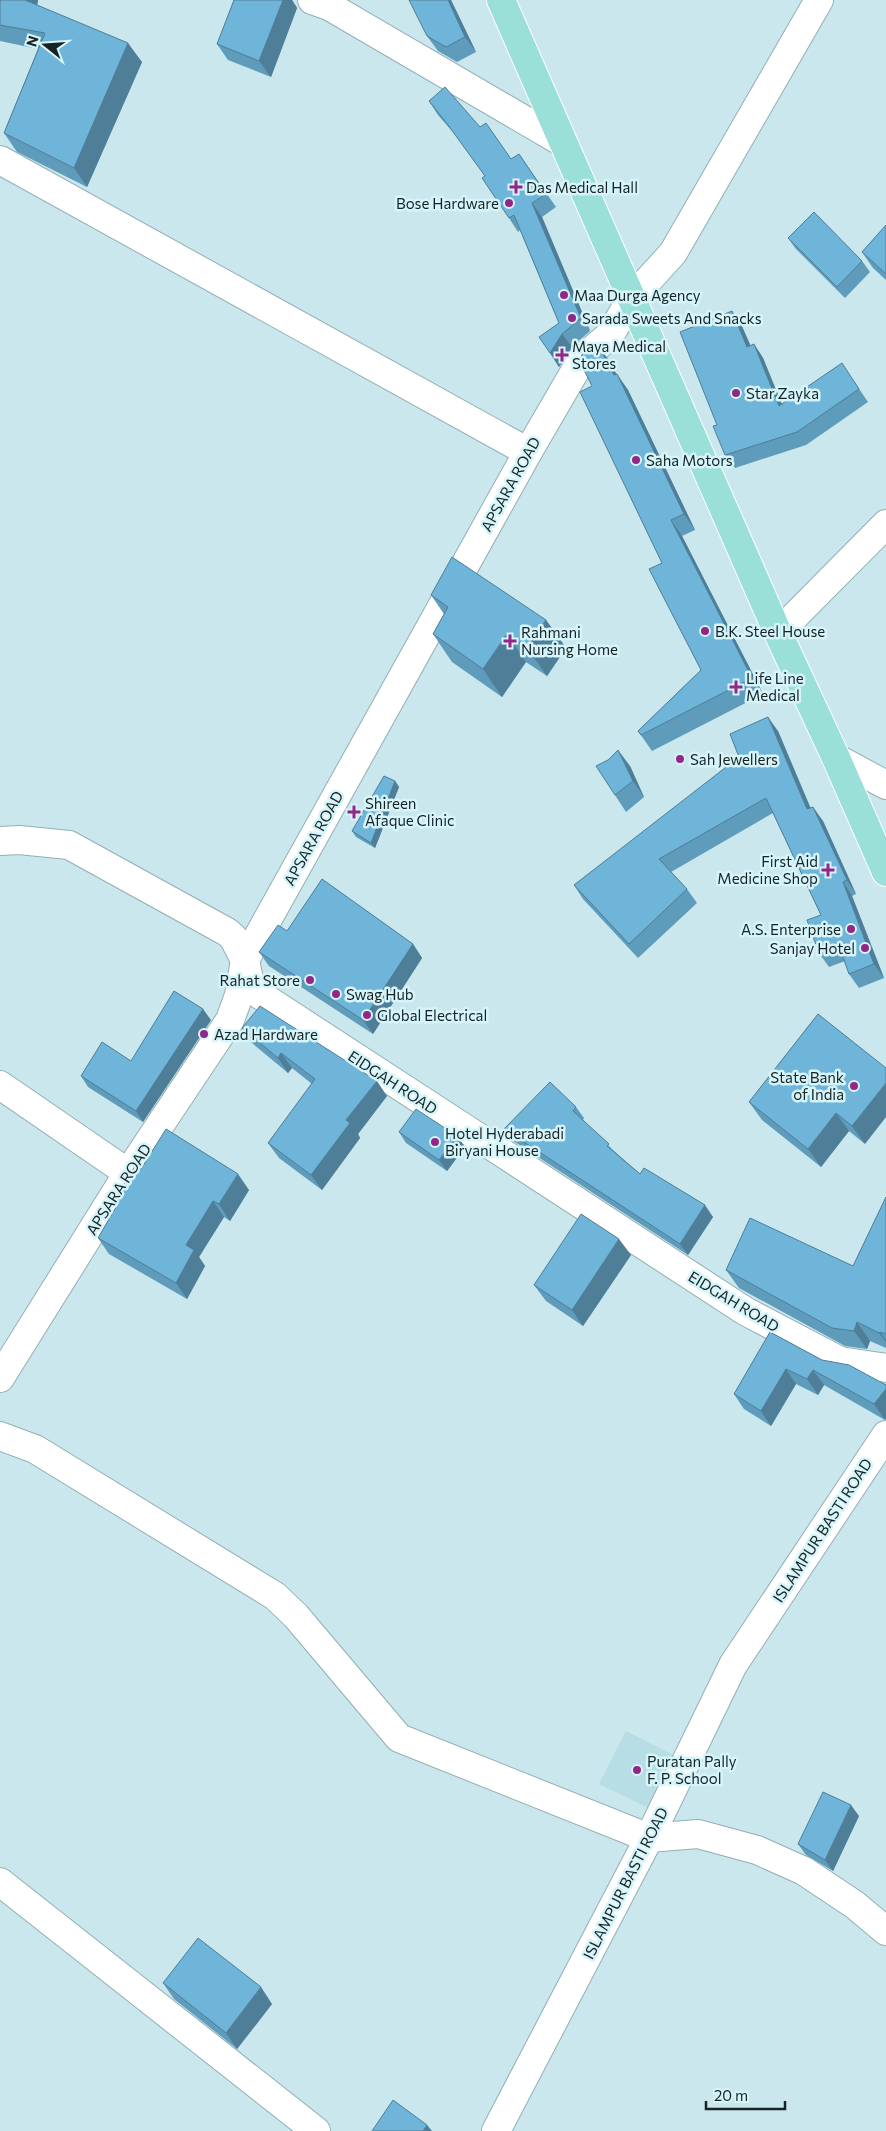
<svg xmlns="http://www.w3.org/2000/svg" width="886" height="2131" font-family="Commissioner,sans-serif">
<style>
.built{fill:#b6dee4}
.lines{fill:none;stroke-linecap:round;stroke-linejoin:round}
.minor-casing{stroke:#92afb4;stroke-width:30}
.major-casing{stroke:#fff;stroke-width:30}
.minor{stroke:#fff;stroke-width:28}
.major{stroke:#9be0d8;stroke-width:28}
.wall{fill:#5f9bbb}
.shaded-wall{fill:#4e7e98}
.building{fill:#6fb4d9;stroke:#4e7e98}
.poi-dot{fill:#922689;stroke:#d6f5fa;stroke-width:2}
.labels{text-anchor:middle;dominant-baseline:central;stroke-width:5;stroke-linejoin:round;paint-order:stroke}
.poi-label{font-size:15px;fill:#172224;stroke:#d6f5fa;text-anchor:start}
.street-label{font-size:15px;fill:#172224;stroke:#d6f5fa}
</style>
<rect width="100%" height="100%" fill="#c9e7ec"/>
<!-- built -->
<path class="built" d="M626,1731L675,1756L649,1808L599,1784Z"/>
<g class="lines">
<defs>
<g id="minor">
<path d="M312,0L329,6L562,142"/>
<path d="M0,160L528,452"/>
<path d="M778,633L886,524"/>
<path d="M836,758L886,785"/>
<path d="M0,841L19,840L69,845L227,932L233,937L245,960L251,989L745,1311L840,1361L886,1368"/>
<path d="M0,1085L128,1173"/>
<path d="M0,1378L128,1173L230,1020L239,995L245,960L528,452L582,359L610,335L631,299L673,253L819,0"/>
<path d="M0,1436L35,1449L275,1596L296,1616L399,1738L649,1838L698,1834L757,1850L804,1871L855,1905L886,1931"/>
<path d="M0,1882L316,2131"/>
<path d="M496,2131L649,1838L733,1665L886,1435"/>
</g>
<path id="major" d="M501,0L778,633L836,758L886,872"/>
</defs>
<!-- minor casing -->
<use href="#minor" class="minor-casing"/>
<!-- major casing -->
<use href="#major" class="major-casing"/>
<!-- minor -->
<use href="#minor" class="minor"/>
<!-- major -->
<use href="#major" class="major"/>
</g>
<!-- wall -->
<g class="wall">
<path d="M0,0H38L37,5L142,62L87,187L17,152L4,133L38,49L0,41Z"/>
<path d="M234,0H292L297,8L271,77L228,60L217,44Z"/>
<path d="M451,0L476,52L457,62L438,51L427,36Z"/>
<path d="M429,101L480,127L511,159L519,154L556,207L542,217L590,331L572,347L559,367L550,353L559,323L520,230L518,232L509,218L485,176L458,138L438,115Z"/>
<path d="M886,225V280L873,268L862,252Z"/>
<path d="M788,238L862,261L870,272L845,298L796,249Z"/>
<path d="M732,311L741,324L750,346L754,344L763,358L782,404L851,377L868,402L806,445L735,468L725,455L717,425Z"/>
<path d="M608,359L616,374L628,390L695,530L682,536L763,694L652,751L638,731L701,670L662,563L592,386Z"/>
<path d="M431,595L546,620L566,648L547,676L526,662L502,697L452,662L433,634L444,614Z"/>
<path d="M778,731L810,808L823,821L856,894L852,896L884,978L859,988L849,974L845,961L829,967L819,953L821,915L773,813L671,872L687,889L697,903L638,958L583,899L574,885Z"/>
<path d="M630,766L644,797L626,812L615,795Z"/>
<path d="M395,781L399,787L375,848L356,837L352,831Z"/>
<path d="M287,931L413,944L422,958L373,1034L269,966L259,952Z"/>
<path d="M818,1014L865,1144L849,1131L821,1167L762,1120L749,1102Z"/>
<path d="M211,1020L143,1122L88,1087L81,1076L131,1061Z"/>
<path d="M242,1028L387,1096L358,1134L360,1138L322,1190L279,1158L268,1143L312,1084L292,1068L288,1073L252,1043Z"/>
<path d="M576,1107L584,1118L583,1120L614,1151L640,1174L713,1217L688,1255L512,1140L504,1129Z"/>
<path d="M399,1132L457,1136L465,1147L447,1171L406,1143Z"/>
<path d="M141,1169L249,1190L230,1221L224,1217L199,1257L205,1266L187,1299L109,1254L98,1238L118,1204L115,1199Z"/>
<path d="M886,1197V1348L870,1341L867,1349L845,1346L739,1288L726,1270L853,1266Z"/>
<path d="M631,1255L583,1326L546,1301L534,1285Z"/>
<path d="M770,1332L822,1360L886,1385V1418L885,1420L824,1385L818,1395L796,1384L771,1426L744,1409L734,1394Z"/>
<path d="M859,1816L833,1871L806,1855L798,1844Z"/>
<path d="M163,1983L272,2004L237,2049L174,1999Z"/>
</g>
<!-- shaded-wall -->
<g class="shaded-wall">
<path d="M23,0H38L35,18Z"/>
<path d="M283,0H292L297,8L271,77L259,61Z"/>
<path d="M448,0H451L476,52L465,37Z"/>
<path d="M128,43L142,62L87,187L74,168Z"/>
<path d="M532,203L542,217L590,331L581,318Z"/>
<path d="M732,311L741,324L757,360L747,347Z"/>
<path d="M562,334L572,347L559,367L550,353Z"/>
<path d="M597,343L608,359L622,384L617,374L628,390L695,530L684,514Z"/>
<path d="M754,344L763,358L788,420L779,406Z"/>
<path d="M671,520L682,536L763,694L752,678Z"/>
<path d="M546,620L566,648L547,676L527,648Z"/>
<path d="M507,634L526,662L502,697L483,669Z"/>
<path d="M768,717L778,731L817,823L807,809Z"/>
<path d="M618,750L630,766L644,797L633,781Z"/>
<path d="M395,781L399,787L375,848L371,843Z"/>
<path d="M813,807L823,821L856,894L847,880Z"/>
<path d="M843,882L852,896L884,978L874,964Z"/>
<path d="M413,944L422,958L373,1034L363,1020Z"/>
<path d="M203,1009L211,1020L143,1122L136,1111Z"/>
<path d="M281,1053L292,1068L288,1073L278,1058Z"/>
<path d="M377,1081L387,1096L358,1134L360,1138L322,1190L311,1175L346,1120Z"/>
<path d="M886,1083V1117L865,1144L852,1126Z"/>
<path d="M836,1113L849,1131L821,1167L808,1149Z"/>
<path d="M457,1136L465,1147L447,1171L439,1160Z"/>
<path d="M238,1174L249,1190L230,1221L219,1204Z"/>
<path d="M213,1201L224,1217L199,1257L205,1266L187,1299L176,1283L186,1245Z"/>
<path d="M705,1205L713,1217L688,1255L680,1244Z"/>
<path d="M619,1239L631,1255L583,1326L572,1310Z"/>
<path d="M857,1322L870,1341L867,1349L854,1331Z"/>
<path d="M880,1332L886,1340V1342L879,1333Z"/>
<path d="M786,1369L796,1384L771,1426L761,1411Z"/>
<path d="M813,1370L824,1385L818,1395L807,1379Z"/>
<path d="M886,1389V1418L885,1420L874,1404Z"/>
<path d="M851,1805L859,1816L833,1871L825,1860Z"/>
<path d="M261,1987L272,2004L237,2049L226,2033Z"/>
<path d="M427,2125L432,2131H423Z"/>
</g>
<!-- building -->
<g class="building">
<path d="M0,0H25L128,43L74,168L4,133L45,33L0,25Z"/>
<path d="M234,0H283L259,61L217,44Z"/>
<path d="M409,0H448L465,37L446,47L427,36Z"/>
<path d="M445,87L480,127L486,123L511,159L519,154L546,194L532,203L581,318L562,334L550,353L539,337L559,323L514,215L509,218L482,178L485,176L448,125L429,101Z"/>
<path d="M814,212L862,261L837,287L788,238Z"/>
<path d="M886,225V274L862,252Z"/>
<path d="M732,311L747,347L754,344L779,406L842,363L859,389L797,432L725,455L713,426L717,425L680,332Z"/>
<path d="M597,343L614,375L617,374L684,514L671,520L752,678L641,735L638,731L701,670L649,569L662,563L580,392L592,386L579,360L583,353Z"/>
<path d="M452,557L546,620L527,648L507,634L483,669L433,634L448,607L431,595Z"/>
<path d="M768,717L807,809L813,807L847,880L843,882L874,964L849,974L839,946L819,953L807,920L821,915L766,798L659,859L687,889L629,944L574,885L739,757L730,734Z"/>
<path d="M618,750L633,781L615,795L596,766L608,760Z"/>
<path d="M384,776L395,781L371,843L352,831Z"/>
<path d="M322,879L413,944L363,1020L259,952L278,925L287,931Z"/>
<path d="M174,991L203,1009L136,1111L81,1076L102,1042L131,1061Z"/>
<path d="M260,1006L377,1081L346,1120L350,1123L311,1175L268,1143L315,1079L281,1053L278,1058L242,1028Z"/>
<path d="M818,1014L886,1068V1083L852,1126L836,1113L808,1149L749,1102Z"/>
<path d="M550,1082L576,1107L573,1111L609,1144L607,1146L640,1174L644,1168L705,1205L680,1244L504,1129Z"/>
<path d="M416,1109L457,1136L439,1160L399,1132Z"/>
<path d="M166,1129L238,1174L219,1204L213,1201L186,1245L194,1250L176,1283L98,1238L119,1202L115,1199L135,1166L141,1169Z"/>
<path d="M886,1197V1334L880,1332L879,1333L857,1322L854,1331L832,1328L726,1270L750,1218L853,1266Z"/>
<path d="M581,1214L619,1239L572,1310L534,1285Z"/>
<path d="M770,1332L822,1360L849,1365L886,1385V1389L874,1404L813,1370L807,1379L786,1369L761,1411L734,1394Z"/>
<path d="M823,1792L851,1805L825,1860L798,1844Z"/>
<path d="M198,1938L261,1987L226,2033L163,1983Z"/>
<path d="M393,2100L427,2125L423,2131H372Z"/>
</g>
<!-- markers -->
<g class="poi-dot">
<path d="M513.5 179.5h5v5h5v5h-5v5h-5v-5h-5v-5h5z"/>
<circle cx="509" cy="203" r="5"/>
<circle cx="564" cy="295" r="5"/>
<circle cx="572" cy="318" r="5"/>
<path d="M559.5 347.5h5v5h5v5h-5v5h-5v-5h-5v-5h5z"/>
<circle cx="736" cy="393" r="5"/>
<circle cx="636" cy="460" r="5"/>
<circle cx="705" cy="631" r="5"/>
<path d="M507.5 633.5h5v5h5v5h-5v5h-5v-5h-5v-5h5z"/>
<path d="M733.5 679.5h5v5h5v5h-5v5h-5v-5h-5v-5h5z"/>
<circle cx="680" cy="759" r="5"/>
<path d="M351.5 804.5h5v5h5v5h-5v5h-5v-5h-5v-5h5z"/>
<path d="M825.5 862.5h5v5h5v5h-5v5h-5v-5h-5v-5h5z"/>
<circle cx="851" cy="929" r="5"/>
<circle cx="865" cy="948" r="5"/>
<circle cx="310" cy="980" r="5"/>
<circle cx="336" cy="994" r="5"/>
<circle cx="367" cy="1015" r="5"/>
<circle cx="204" cy="1034" r="5"/>
<circle cx="854" cy="1086" r="5"/>
<circle cx="435" cy="1142" r="5"/>
<circle cx="637" cy="1770" r="5"/>
</g>
<g class="labels">
<!-- poi labels -->
<g class="poi-label">
<text x="526" y="187">Das Medical Hall</text>
<text x="499" y="203" text-anchor="end">Bose Hardware</text>
<text x="574" y="295">Maa Durga Agency</text>
<text x="582" y="318">Sarada Sweets And Snacks</text>
<text x="572" y="346">Maya Medical<tspan x="572" dy="17">Stores</tspan></text>
<text x="746" y="393">Star Zayka</text>
<text x="646" y="460">Saha Motors</text>
<text x="715" y="631">B.K. Steel House</text>
<text x="521" y="632">Rahmani<tspan x="521" dy="17">Nursing Home</tspan></text>
<text x="746" y="678">Life Line<tspan x="746" dy="17">Medical</tspan></text>
<text x="690" y="759">Sah Jewellers</text>
<text x="365" y="803">Shireen<tspan x="365" dy="17">Afaque Clinic</tspan></text>
<text x="818" y="861" text-anchor="end">First Aid<tspan x="818" dy="17">Medicine Shop</tspan></text>
<text x="841" y="929" text-anchor="end">A.S. Enterprise</text>
<text x="855" y="948" text-anchor="end">Sanjay Hotel</text>
<text x="300" y="980" text-anchor="end">Rahat Store</text>
<text x="346" y="994">Swag Hub</text>
<text x="377" y="1015">Global Electrical</text>
<text x="214" y="1034">Azad Hardware</text>
<text x="844" y="1077" text-anchor="end">State Bank<tspan x="844" dy="17">of India</tspan></text>
<text x="445" y="1133">Hotel Hyderabadi<tspan x="445" dy="17">Biryani House</tspan></text>
<text x="647" y="1761">Puratan Pally<tspan x="647" dy="17">F. P. School</tspan></text>
</g>
<!-- street labels -->
<g class="street-label">
<text transform="translate(510 484) rotate(-61)">APSARA ROAD</text>
<text transform="translate(313 838) rotate(-61)">APSARA ROAD</text>
<text transform="translate(393 1082) rotate(33)">EIDGAH ROAD</text>
<text transform="translate(118 1189) rotate(-57)">APSARA ROAD</text>
<text transform="translate(734 1301) rotate(31)">EIDGAH ROAD</text>
<text transform="translate(822 1530) rotate(-57)">ISLAMPUR BASTI ROAD</text>
<text transform="translate(625 1883) rotate(-63)">ISLAMPUR BASTI ROAD</text>
</g>
</g>
<!-- north arrow -->
<g transform="translate(45 45) rotate(287)" stroke="#d6f5fa" stroke-width="4" paint-order="stroke">
<path d="M0-4L9 19L0 12L-9 19Z" fill="#172224"/>
<text y="-8" font-size="14" font-weight="bold" text-anchor="middle" fill="#172224">N</text>
</g>
<!-- scale -->
<path d="M706 2101v8h79v-8" fill="none" stroke="#172224" stroke-width="2.5"/>
<text x="714" y="2101" font-size="15" fill="#172224" stroke="#d6f5fa" stroke-width="4" paint-order="stroke">20 m</text>
</svg>
